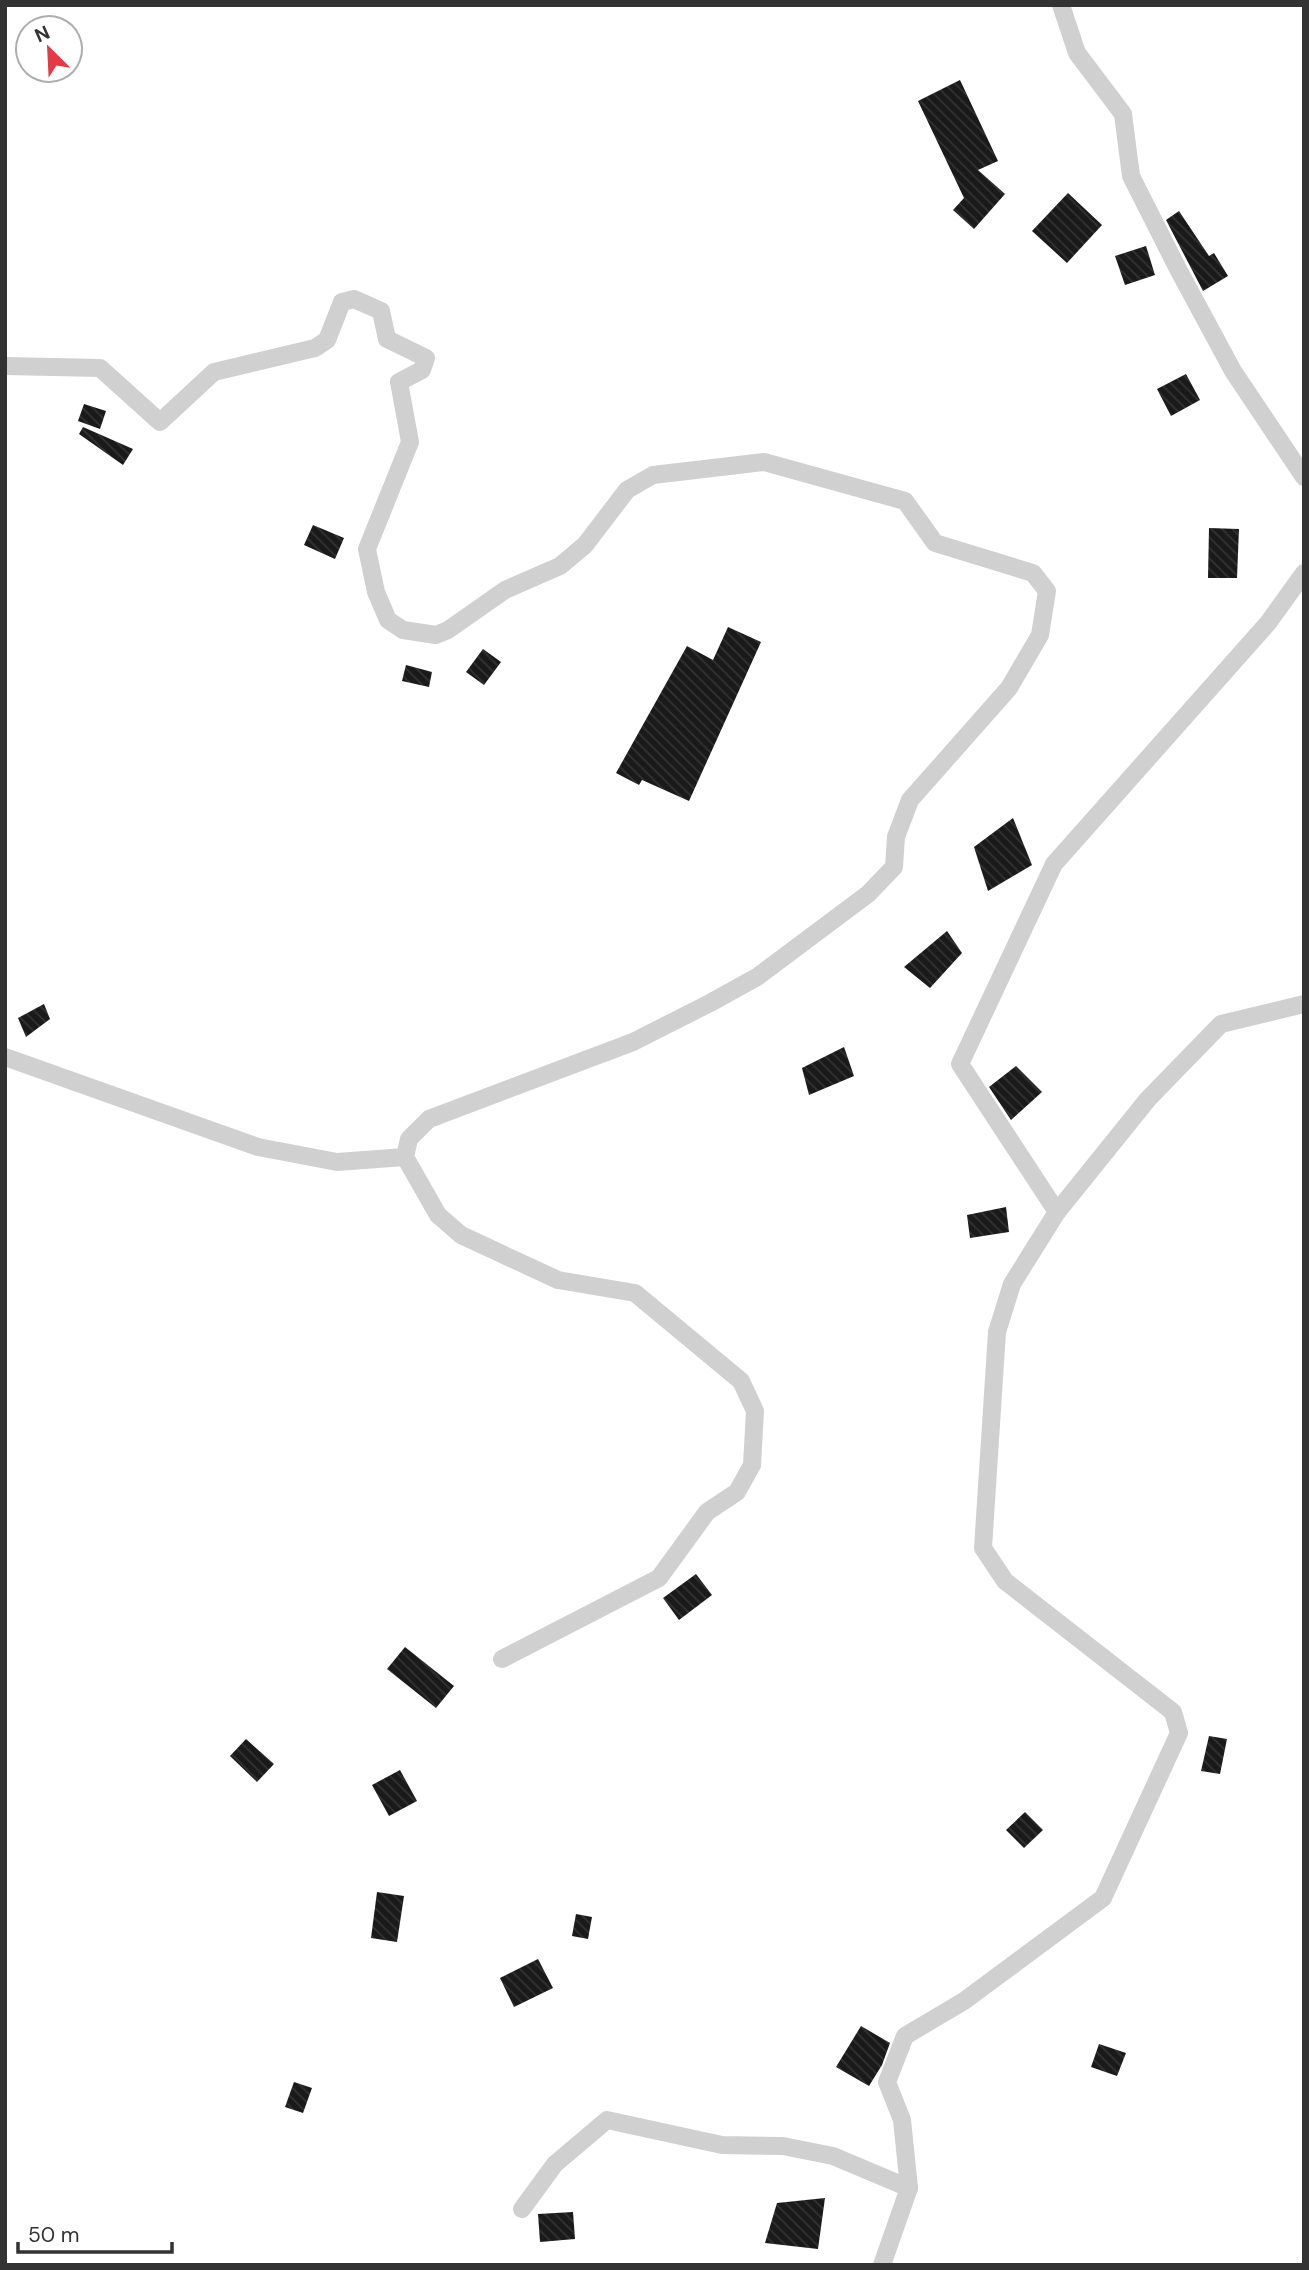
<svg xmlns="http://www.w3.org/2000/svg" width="1309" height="2270" font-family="'DM Sans',sans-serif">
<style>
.building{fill:url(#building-back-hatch)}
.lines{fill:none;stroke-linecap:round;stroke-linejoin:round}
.street{stroke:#d0d0d0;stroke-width:18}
</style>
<defs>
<pattern id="building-back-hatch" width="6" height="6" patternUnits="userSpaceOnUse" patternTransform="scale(1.75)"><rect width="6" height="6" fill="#1a1a1a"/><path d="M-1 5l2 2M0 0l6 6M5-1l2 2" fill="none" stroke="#333"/></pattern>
</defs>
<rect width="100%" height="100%" fill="#fff"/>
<!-- building -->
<g class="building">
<path d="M960,80L998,161L978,170L1005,194L974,229L953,210L964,198L918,101Z"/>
<path d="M1068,193L1102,225L1067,263L1032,231Z"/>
<path d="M1179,211L1209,256L1214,253L1228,276L1203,291L1166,220Z"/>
<path d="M1146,246L1155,275L1125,285L1115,256Z"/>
<path d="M1186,374L1200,400L1171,416L1157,389Z"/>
<path d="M84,404L106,411L100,429L78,421Z"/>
<path d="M83,427L133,449L123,465L79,434Z"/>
<path d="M313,525L344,538L335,559L304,545Z"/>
<path d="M1209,528L1239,529L1237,578H1208Z"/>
<path d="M728,627L761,642L689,801L642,780L639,785L616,773L687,646L713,660Z"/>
<path d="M483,649L501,662L484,685L466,672Z"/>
<path d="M406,665L432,672L429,687L402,681Z"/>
<path d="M1013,818L1032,865L988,891L974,847Z"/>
<path d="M947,931L962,953L930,988L904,967Z"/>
<path d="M44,1004L50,1019L26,1037L18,1018Z"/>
<path d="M844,1047L854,1076L809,1095L802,1068Z"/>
<path d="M1016,1066L1042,1092L1011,1120L989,1087Z"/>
<path d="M1006,1207L1009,1232L970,1238L967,1215Z"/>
<path d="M696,1574L712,1595L679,1620L663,1598Z"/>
<path d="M405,1647L454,1686L436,1708L387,1669Z"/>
<path d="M1209,1736L1227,1739L1220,1774L1201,1771Z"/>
<path d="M246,1739L274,1764L257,1782L230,1756Z"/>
<path d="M400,1770L417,1801L389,1816L372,1785Z"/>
<path d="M1025,1812L1043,1830L1024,1848L1006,1830Z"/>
<path d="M377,1892L404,1896L397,1942L371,1938Z"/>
<path d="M576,1914L592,1917L588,1939L572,1936Z"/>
<path d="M538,1959L553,1988L514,2007L500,1978Z"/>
<path d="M861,2026L890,2043L882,2065L869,2086L836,2067Z"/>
<path d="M1099,2044L1126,2053L1117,2076L1091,2067Z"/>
<path d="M294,2082L312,2088L303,2113L285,2107Z"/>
<path d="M825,2198L818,2249L765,2243L777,2203Z"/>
<path d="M573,2212L575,2239L540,2242L538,2214Z"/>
</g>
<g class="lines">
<!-- street -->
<g class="street">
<path d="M1061,5L1077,53L1123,114L1131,176L1178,269L1233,371L1304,477"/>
<path d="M5,366L100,368L160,422L214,372L315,348L327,340L342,302L354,299L381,311L387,339L426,358L422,370L399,382L410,442L367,549L376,592L388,620L403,630L436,635L448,630L505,590L560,566L585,545L627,490L653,475L764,462L905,501L935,543L1033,573L1047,591L1040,635L1009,688L910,800L896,837L894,867L868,894L757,977L710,1003L633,1042L429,1119L409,1139L405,1157L438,1215L461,1235L558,1280L635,1293L741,1381L755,1411L752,1465L737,1492L707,1512L659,1578L502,1659"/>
<path d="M5,1057L258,1147L337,1162L405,1157"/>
<path d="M1057,1212L960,1064L1054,864L1268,623L1304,573"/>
<path d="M522,2209L555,2164L607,2120L722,2145L783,2146L833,2156L909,2188"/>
<path d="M882,2265L909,2188L902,2120L887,2082L905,2036L964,2001L1103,1898L1179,1733L1173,1712L1005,1581L983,1548L997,1332L1012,1284L1057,1212L1148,1099L1221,1024L1304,1004"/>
</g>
</g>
<!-- border -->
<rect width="1309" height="2270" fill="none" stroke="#333333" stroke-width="14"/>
<!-- north arrow -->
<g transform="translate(49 49) rotate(336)"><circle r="33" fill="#ffffff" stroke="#adadad" stroke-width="2"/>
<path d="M0-5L12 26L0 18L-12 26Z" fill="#e63946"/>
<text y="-10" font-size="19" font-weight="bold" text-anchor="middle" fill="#333333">N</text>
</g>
<!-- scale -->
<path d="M18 2242v10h154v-10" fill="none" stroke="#333333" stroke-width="3.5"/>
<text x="28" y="2242" font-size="21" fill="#333333" stroke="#ffffff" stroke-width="5" paint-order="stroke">50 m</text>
</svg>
